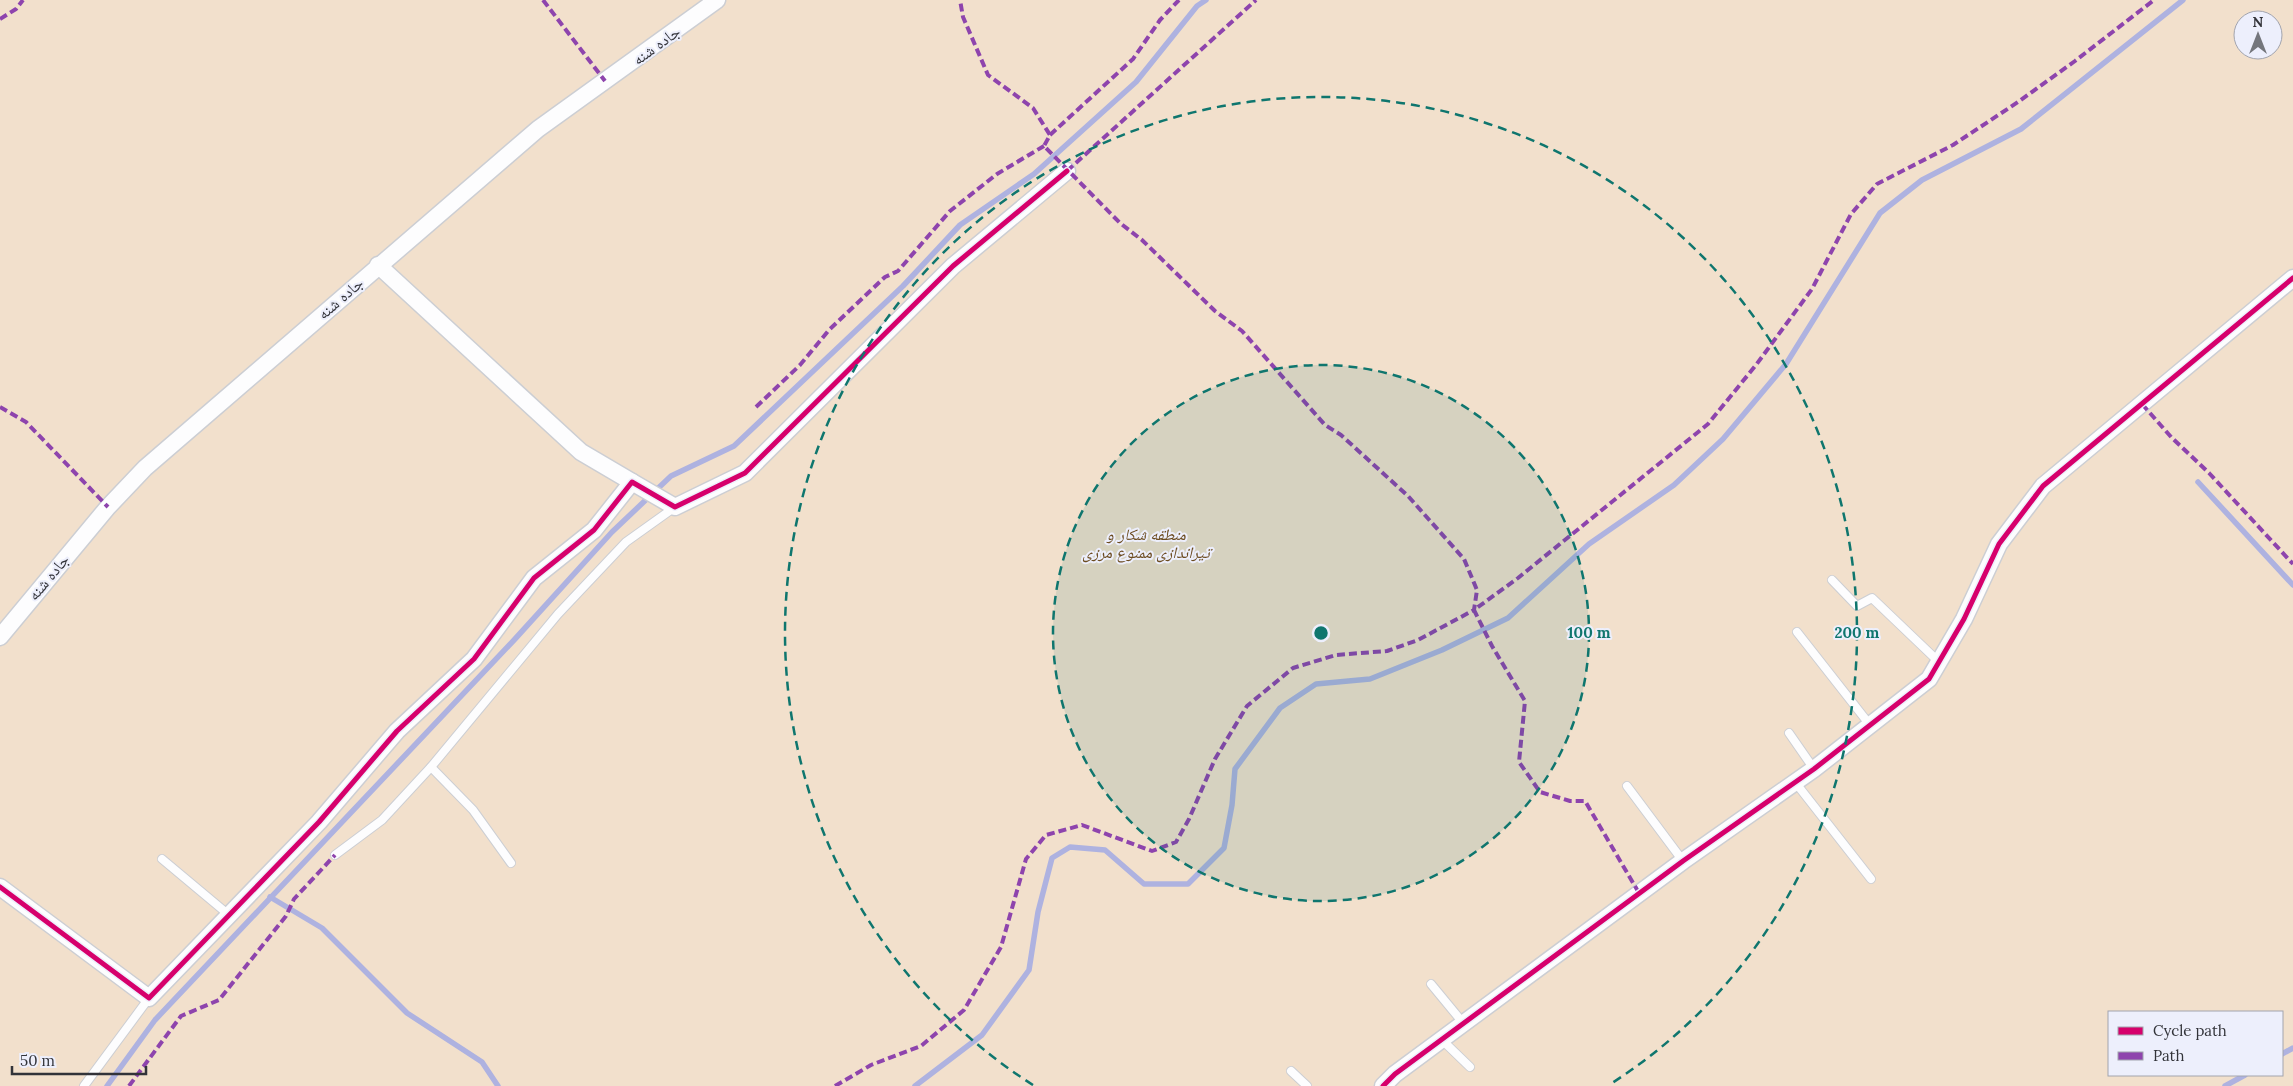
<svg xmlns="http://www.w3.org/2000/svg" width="2293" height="1086" font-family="Lora,'Noto Naskh Arabic',serif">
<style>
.green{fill:#f2e0cc;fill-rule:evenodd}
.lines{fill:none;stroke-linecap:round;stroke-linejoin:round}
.stream{stroke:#aeb2e0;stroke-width:5.5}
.service-casing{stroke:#ccced3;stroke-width:10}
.minor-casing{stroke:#ccced3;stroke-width:19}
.service{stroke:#fdfdfe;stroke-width:8}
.minor{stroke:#fdfdfe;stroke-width:16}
.quiet{stroke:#8e44ad;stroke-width:4;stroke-dasharray:8 4;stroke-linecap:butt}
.cycleway-casing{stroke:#edeffc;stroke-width:8}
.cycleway{stroke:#d6006c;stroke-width:5}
.ring{fill:none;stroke:#0f766e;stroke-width:2.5;stroke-dasharray:9 6}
.labels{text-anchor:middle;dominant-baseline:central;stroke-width:4;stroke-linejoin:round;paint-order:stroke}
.street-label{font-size:16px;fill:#323339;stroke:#edeffc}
.park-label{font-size:16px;font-style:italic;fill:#6c4c20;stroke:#edeffc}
.centre{fill:#0f766e;stroke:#edeffc;stroke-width:2.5}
.ring-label{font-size:15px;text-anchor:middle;font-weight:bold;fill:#0f766e;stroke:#edeffc;stroke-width:4;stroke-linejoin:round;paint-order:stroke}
</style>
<rect width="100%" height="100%" fill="#f0f2f8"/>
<!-- green -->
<path class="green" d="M0,0H2293V1086H0ZM2243,20H2273V50H2243ZM2109,1012H2282V1075H2109Z"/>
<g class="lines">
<!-- stream -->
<g class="stream">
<path d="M2198,482L2293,585"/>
<path d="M270,897L322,928L407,1013L482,1062L498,1086"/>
<path d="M2282,1054L2293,1048"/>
<path d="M107,1086L155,1020L515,639L612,532L671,476L734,446L903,286L960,225L1034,174L1136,82L1197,6L1206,0"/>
<path d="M915,1086L982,1035L1029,970L1038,912L1052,858L1070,847L1105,850L1144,884H1188L1224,848L1232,805L1235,769L1280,708L1316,684L1370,679L1442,650L1508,618L1589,544L1674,485L1723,439L1786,364L1880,213L1922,180L2021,129L2183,0"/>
<path d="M2225,1086L2245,1075"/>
</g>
<defs>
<g id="service">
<path d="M1832,580L1857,606L1872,598L1939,662"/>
<path d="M1797,632L1870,725"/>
<path d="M1789,733L1814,769"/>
<path d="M431,767L473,810L511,863"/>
<path d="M1795,782L1871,879"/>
<path d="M1627,786L1683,861"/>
<path d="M335,855L382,820L431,767L558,614L626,542L675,507"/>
<path d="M162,859L229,915"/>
<path d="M1431,984L1464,1024"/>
<path d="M1442,1040L1470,1067"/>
<path d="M1291,1071L1307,1086"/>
<path d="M84,1086L149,998"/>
</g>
<g id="minor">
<path d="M378,265L581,452L632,482"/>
<path d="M0,637L108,507L145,468L538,129L717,0"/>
<path d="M0,887L149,998L319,822L397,731L474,659L534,578L594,530L632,482L675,507L745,473L953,266L1067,171"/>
<path d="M1383,1086L1395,1074L1683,861L1814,769L1929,679L1964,619L1999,544L2043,486L2293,278"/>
</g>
</defs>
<!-- service casing -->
<use href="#service" class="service-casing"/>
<!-- minor casing -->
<use href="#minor" class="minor-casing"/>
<!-- service -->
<use href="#service" class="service"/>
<!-- minor -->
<use href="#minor" class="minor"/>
<!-- quiet -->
<g class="quiet">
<path d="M543,0L605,81"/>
<path d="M0,19L16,9L23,0"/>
<path d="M1050,135L1133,59L1160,20L1179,0"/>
<path d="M1067,171L1256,0"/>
<path d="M2142,404L2172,438L2209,473L2293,564"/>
<path d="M0,407L26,422L108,507"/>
<path d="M756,407L800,365L829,330L885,277L898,271L950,211L997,174L1044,146"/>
<path d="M1639,893L1585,801H1570L1540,792L1519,762L1525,701L1492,646L1474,610L1518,578L1708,424L1756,365L1812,289L1851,214L1877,184L1953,145L2018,102L2075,61L2154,0"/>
<path d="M129,1086L181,1016L219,1000L286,916L294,899L335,855"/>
<path d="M835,1086L871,1065L921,1046L964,1010L1001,947L1026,859L1046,835L1082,825L1152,851L1176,842L1189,819L1215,759L1247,706L1293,668L1336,655L1387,651L1418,640L1474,610L1477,590L1464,559L1408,496L1341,435L1325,425L1242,331L1215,311L1142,240L1120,223L1044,146L1050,135L1033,108L988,75L963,17L960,0"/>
</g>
<defs>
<g id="cycleway">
<path d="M0,887L149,998L319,822L397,731L474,659L534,578L594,530L632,482L675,507L745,473L953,266L1067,171"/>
<path d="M1383,1086L1395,1074L1683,861L1814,769L1929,679L1964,619L1999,544L2043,486L2293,278"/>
</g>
</defs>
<!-- cycleway casing -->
<use href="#cycleway" class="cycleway-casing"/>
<!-- cycleway -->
<use href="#cycleway" class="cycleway"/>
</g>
<!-- distance rings -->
<circle cx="1321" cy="633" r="268" fill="#0f766e" fill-opacity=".12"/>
<g class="ring">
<circle cx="1321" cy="633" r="268"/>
<path d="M1033 1085A536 536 0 1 1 1609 1085"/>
</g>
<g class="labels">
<!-- street labels -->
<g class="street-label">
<text transform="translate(656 45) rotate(-36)">جاده شنه</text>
<text transform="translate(340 298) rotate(-41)">جاده شنه</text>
<text transform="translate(48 577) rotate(-50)">جاده شنه</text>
</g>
<!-- park labels -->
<g class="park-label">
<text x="1146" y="534">منطقه شکار و<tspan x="1146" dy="18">تیراندازی ممنوع مرزی</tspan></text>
</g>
</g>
<circle cx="1321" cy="633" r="8" class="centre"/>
<g class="ring-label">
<text x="1589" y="638">100 m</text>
<text x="1857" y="638">200 m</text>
</g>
<!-- legend -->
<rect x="2108" y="1011" width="175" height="65" fill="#edeffc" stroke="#a2a4ae"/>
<rect x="2118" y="1027" width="25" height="8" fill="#d6006c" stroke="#a2a4ae"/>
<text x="2153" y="1036" font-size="15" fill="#323339">Cycle path</text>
<rect x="2118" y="1052" width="25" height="8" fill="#8e44ad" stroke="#a2a4ae"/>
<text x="2153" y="1061" font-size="15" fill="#323339">Path</text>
<!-- north arrow -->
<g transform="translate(2258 35)"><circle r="24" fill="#edeffc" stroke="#a2a4ae"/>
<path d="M0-4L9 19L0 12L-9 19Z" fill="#74767c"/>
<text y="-8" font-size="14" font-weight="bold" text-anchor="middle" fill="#323339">N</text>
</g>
<!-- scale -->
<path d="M12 1066v8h134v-8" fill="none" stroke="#323339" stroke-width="2.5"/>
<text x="20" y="1066" font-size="15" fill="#323339" stroke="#edeffc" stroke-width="4" paint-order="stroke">50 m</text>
</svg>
